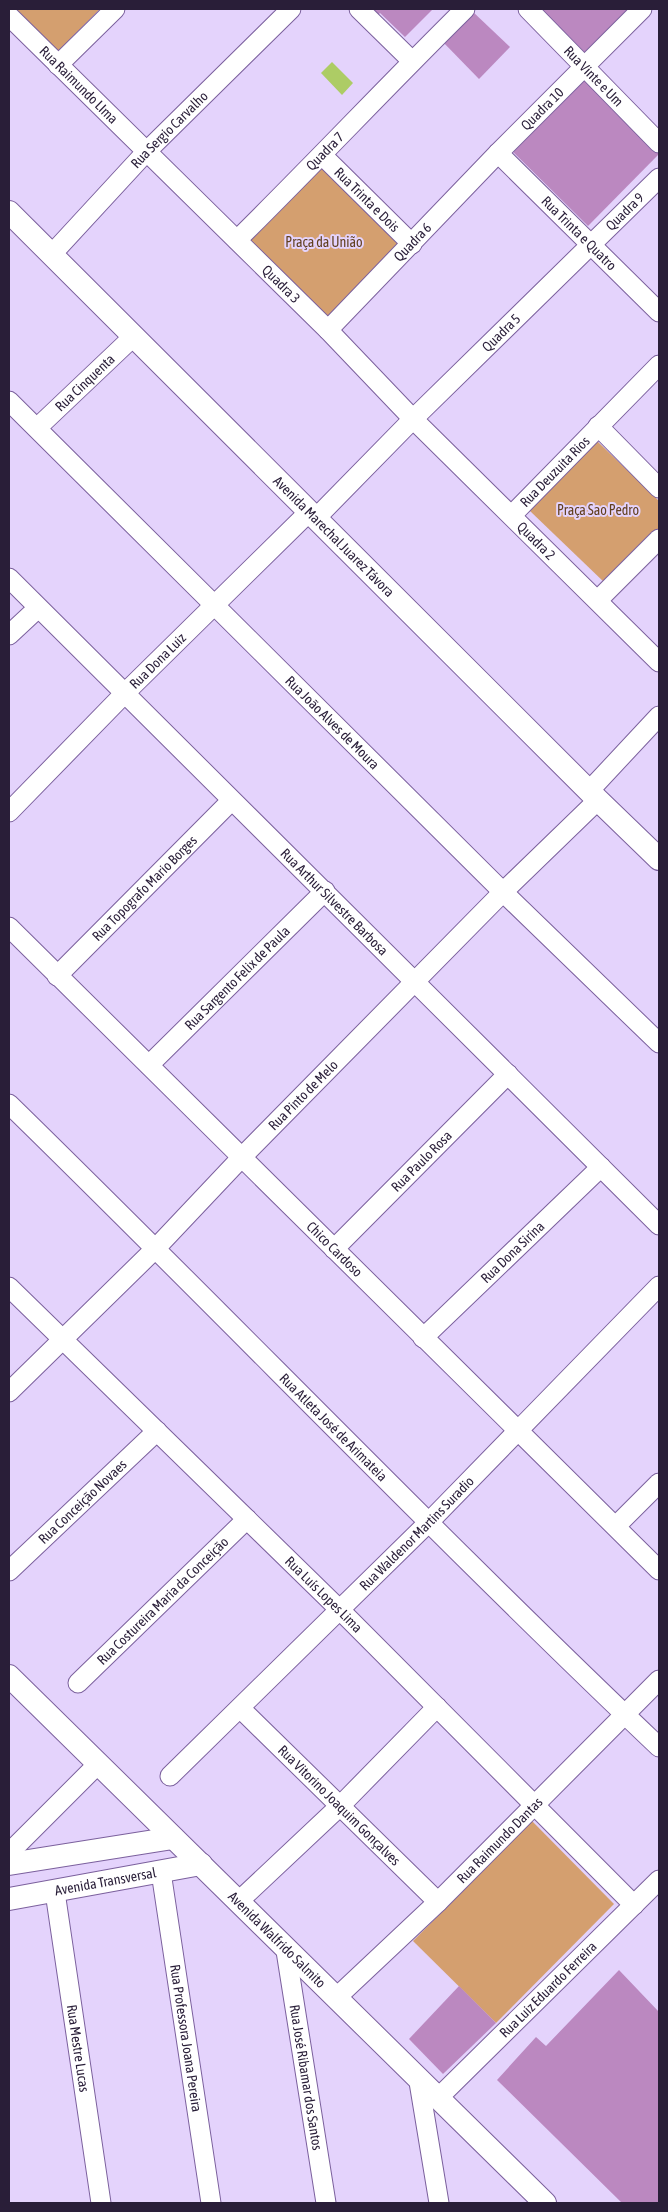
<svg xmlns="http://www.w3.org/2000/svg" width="668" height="2212" font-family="'Asap Condensed',sans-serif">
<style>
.green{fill:#d49f6f}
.water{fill:#adcc65}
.building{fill:#bb88c0}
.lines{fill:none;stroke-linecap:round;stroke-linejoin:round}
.minor-casing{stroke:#7b609d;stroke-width:21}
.tertiary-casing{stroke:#7b609d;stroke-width:24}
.minor{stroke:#fff;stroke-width:19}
.tertiary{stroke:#fff;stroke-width:22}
.labels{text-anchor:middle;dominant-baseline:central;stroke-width:4;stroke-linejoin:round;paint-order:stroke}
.street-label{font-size:14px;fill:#291e38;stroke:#e4d3fc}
.park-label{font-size:14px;fill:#603f1e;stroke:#e4d3fc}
</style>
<rect width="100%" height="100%" fill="#e4d3fc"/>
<!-- green -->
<g class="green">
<path d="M14,9H100L57,52Z"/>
<path d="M324,164L403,243L326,322L245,242Z"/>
<path d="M597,441L659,501V529L606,584L530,511Z"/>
<path d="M532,1821L614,1904L496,2023L413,1941Z"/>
</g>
<!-- water -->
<path class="water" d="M332,62L353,83L342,95L321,73Z"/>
<!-- building -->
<g class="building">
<path d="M371,9H433L405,37L380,13L378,15Z"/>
<path d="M541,9H635L587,55Z"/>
<path d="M472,11L510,47L479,79L442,41Z"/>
<path d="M584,72L659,149V154L588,226L509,148Z"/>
<path d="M619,1970L659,2012V2203H622L497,2080L536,2037L546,2046Z"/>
<path d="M459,1986L496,2023L443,2074L409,2039Z"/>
</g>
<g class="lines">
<defs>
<g id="minor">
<path d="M359,9L412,61"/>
<path id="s1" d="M528,9L659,143"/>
<path id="s2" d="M9,16L328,330L413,419L659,662"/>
<path d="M58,65L115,9"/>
<path id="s3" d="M498,153L659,312"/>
<path id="s4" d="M323,156L412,244"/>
<path id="s5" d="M237,240C314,164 388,85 465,9"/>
<path id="s6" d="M52,254L147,151L291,9"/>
<path id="s7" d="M328,330L498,153L642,9"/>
<path id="s8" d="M9,401L503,892L659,1043"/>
<path d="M598,426L659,488"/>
<path id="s9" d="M37,428L134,336"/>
<path id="s10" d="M512,515L659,365"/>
<path id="s11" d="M316,518L413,419L659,178"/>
<path id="s12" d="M9,578L659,1225"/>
<path d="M598,600L659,539"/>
<path d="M9,635L38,608"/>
<path d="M589,791L659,716"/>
<path id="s13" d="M9,812L125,693L309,512"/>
<path id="s14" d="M9,927L659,1570"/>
<path id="s15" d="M57,976L231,801"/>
<path id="s16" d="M149,1065L325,891"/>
<path id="s17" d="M9,1104C227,1317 438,1537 659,1747"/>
<path id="s18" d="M334,1249L508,1074"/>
<path id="s19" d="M9,1287L340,1610L634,1905"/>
<path id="s20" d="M423,1338L601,1167"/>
<path id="s21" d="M9,1392L156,1248L241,1158L503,892L598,800"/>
<path d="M616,1526L659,1483"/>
<path id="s22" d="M9,1571L157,1431"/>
<path id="s23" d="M78,1683L247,1519"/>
<path id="s24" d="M240,1708L438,1902"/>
<path id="s25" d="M170,1776L429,1522L659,1286"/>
<path d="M9,1853L98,1764"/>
<path id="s26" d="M161,1872L211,2203"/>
<path id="s27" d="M55,1892L101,2203"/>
<path d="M239,1901L340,1806L437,1707"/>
<path id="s28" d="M286,1951L326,2203"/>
<path id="s29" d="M337,1997L438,1902L659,1680"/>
<path d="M419,2082L439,2203"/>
<path id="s30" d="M437,2099L659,1880"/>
</g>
<g id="tertiary">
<path id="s31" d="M9,212L598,800L659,859"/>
<path id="s32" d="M9,1676L545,2203"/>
<path d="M9,1864L173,1838"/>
<path id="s33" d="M9,1899L201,1864"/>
</g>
</defs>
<!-- minor casing -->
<use href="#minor" class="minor-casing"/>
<!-- tertiary casing -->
<use href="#tertiary" class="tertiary-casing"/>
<!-- minor -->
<use href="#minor" class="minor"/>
<!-- tertiary -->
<use href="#tertiary" class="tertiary"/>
</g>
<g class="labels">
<!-- street labels -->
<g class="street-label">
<text stroke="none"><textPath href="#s1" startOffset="94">Rua Vinte e Um</textPath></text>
<text stroke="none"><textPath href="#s2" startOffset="98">Rua Raimundo LIma</textPath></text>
<text stroke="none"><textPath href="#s7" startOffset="308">Quadra 10</textPath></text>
<text stroke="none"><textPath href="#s6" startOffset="171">Rua Sergio Carvalho</textPath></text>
<text stroke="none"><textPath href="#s5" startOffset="125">Quadra 7</textPath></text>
<text stroke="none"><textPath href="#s4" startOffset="62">Rua Trinta e Dois</textPath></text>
<text stroke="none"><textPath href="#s11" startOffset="435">Quadra 9</textPath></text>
<text stroke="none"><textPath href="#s3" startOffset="114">Rua Trinta e Quatro</textPath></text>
<text stroke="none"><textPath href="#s7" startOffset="122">Quadra 6</textPath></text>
<text stroke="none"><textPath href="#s2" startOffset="382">Quadra 3</textPath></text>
<text stroke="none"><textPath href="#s11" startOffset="262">Quadra 5</textPath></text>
<text stroke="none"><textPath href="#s9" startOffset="66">Rua Cinquenta</textPath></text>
<text stroke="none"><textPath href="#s10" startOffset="61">Rua Deuzuita Rios</textPath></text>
<text stroke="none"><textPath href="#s31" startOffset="459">Avenida Marechal Juarez Távora</textPath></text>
<text stroke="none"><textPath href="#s2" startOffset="744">Quadra 2</textPath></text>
<text stroke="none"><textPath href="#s13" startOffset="212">Rua Dona Luiz</textPath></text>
<text stroke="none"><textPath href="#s8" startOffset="456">Rua João Alves de Moura</textPath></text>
<text stroke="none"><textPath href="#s15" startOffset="124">Rua Topografo Mario Borges</textPath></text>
<text stroke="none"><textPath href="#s12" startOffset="459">Rua Arthur Silvestre Barbosa</textPath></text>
<text stroke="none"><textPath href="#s16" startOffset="124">Rua Sargento Felix de Paula</textPath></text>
<text stroke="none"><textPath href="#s21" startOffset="418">Rua Pinto de Melo</textPath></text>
<text stroke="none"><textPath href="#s18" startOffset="124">Rua Paulo Rosa</textPath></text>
<text stroke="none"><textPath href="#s14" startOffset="458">Chico Cardoso</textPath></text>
<text stroke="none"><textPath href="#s20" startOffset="124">Rua Dona Sirina</textPath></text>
<text stroke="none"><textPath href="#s17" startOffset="458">Rua Atleta José de Arimateia</textPath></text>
<text stroke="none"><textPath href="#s22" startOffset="101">Rua Conceição Novaes</textPath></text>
<text stroke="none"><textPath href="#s25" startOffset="346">Rua Waldenor Martins Suradio</textPath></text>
<text stroke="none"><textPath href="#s19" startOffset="440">Rua Luís Lopes Lima</textPath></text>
<text stroke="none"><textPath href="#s23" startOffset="118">Rua Costureira Maria da Conceição</textPath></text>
<text stroke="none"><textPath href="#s24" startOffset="139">Rua Vitorino Joaquim Gonçalves</textPath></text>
<text stroke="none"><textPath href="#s29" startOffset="226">Rua Raimundo Dantas</textPath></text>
<text stroke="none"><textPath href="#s33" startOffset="98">Avenida Transversal</textPath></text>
<text stroke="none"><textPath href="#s32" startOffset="376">Avenida Walfrido Salmito</textPath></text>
<text stroke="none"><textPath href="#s30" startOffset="156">Rua Luiz Eduardo Ferreira</textPath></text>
<text stroke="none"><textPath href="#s26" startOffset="168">Rua Professora Joana Pereira</textPath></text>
<text stroke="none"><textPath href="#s27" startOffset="158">Rua Mestre Lucas</textPath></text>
<text stroke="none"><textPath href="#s28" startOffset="128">Rua José Ribamar dos Santos</textPath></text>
</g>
<!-- park labels -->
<g class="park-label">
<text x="324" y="242">Praça da União</text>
<text x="598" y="510">Praça Sao Pedro</text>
</g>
</g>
<!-- border -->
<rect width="668" height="2212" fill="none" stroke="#291e38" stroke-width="20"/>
</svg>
